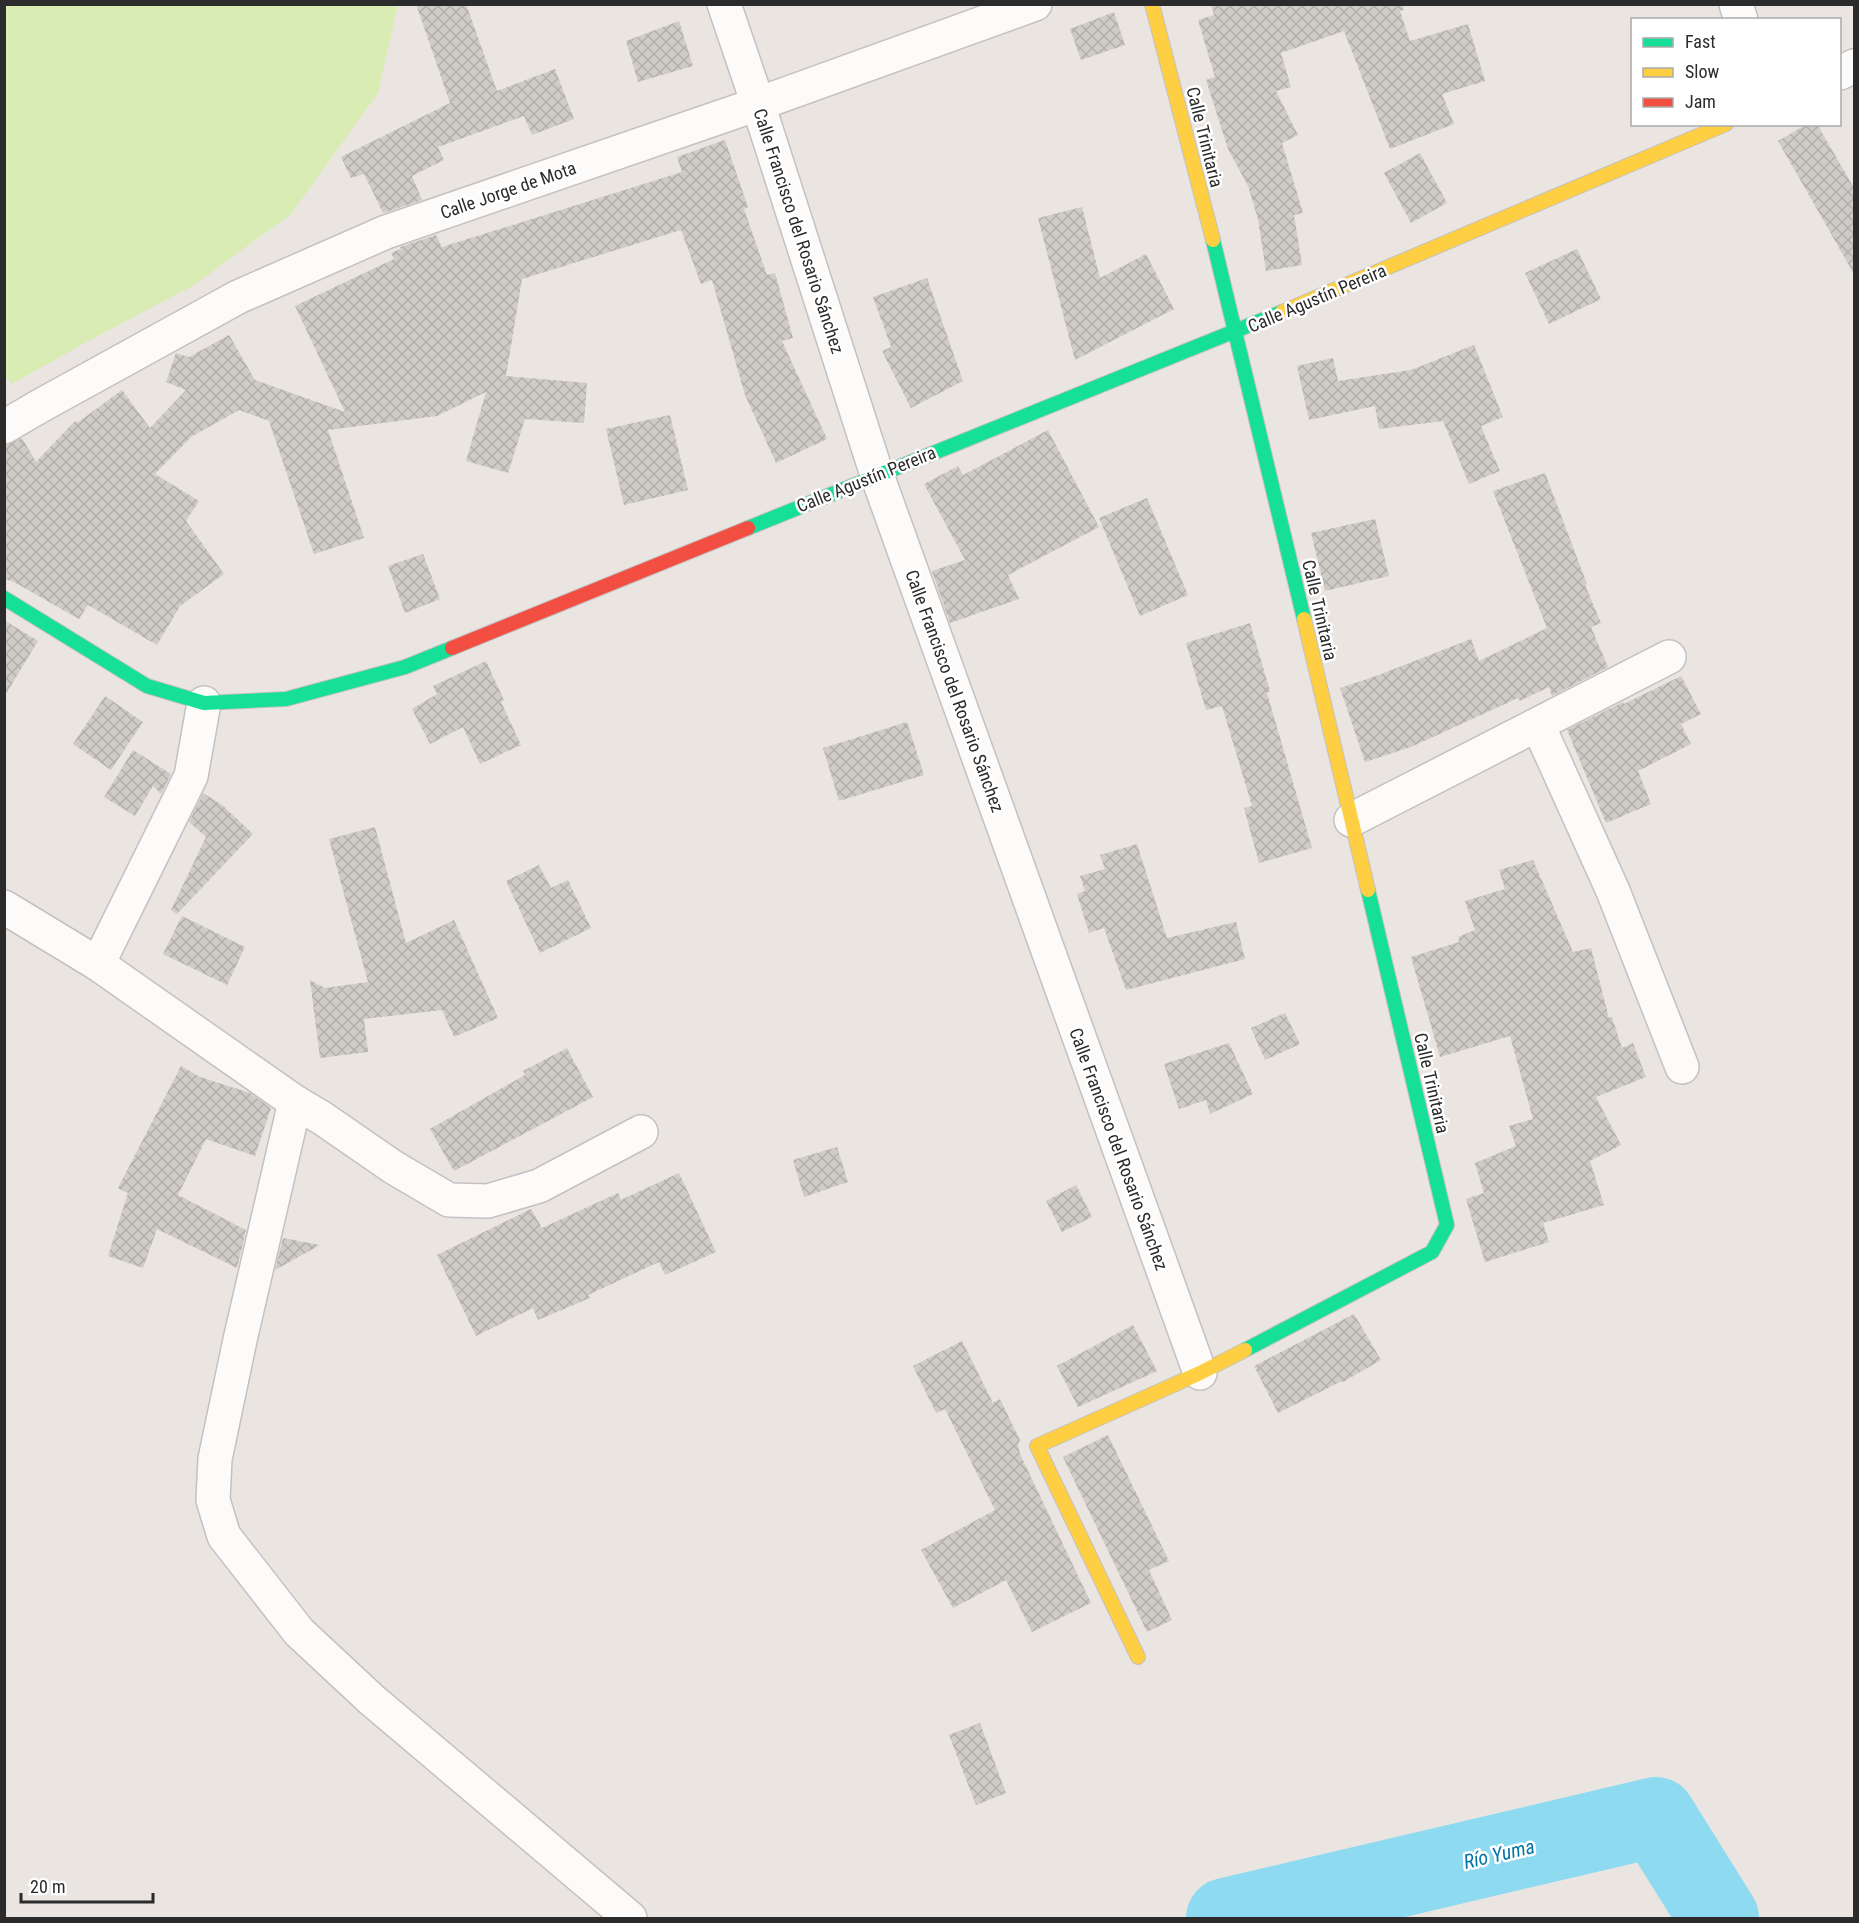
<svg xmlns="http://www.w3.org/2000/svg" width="1859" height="1923" font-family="'Roboto Condensed',sans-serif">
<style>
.pitch{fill:#d8ecb3}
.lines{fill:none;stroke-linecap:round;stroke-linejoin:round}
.river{stroke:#8edaf1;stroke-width:80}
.building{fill:url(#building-cross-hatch)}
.street-casing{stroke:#c3c1c2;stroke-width:36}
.fast-casing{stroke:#c3c1c2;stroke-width:16}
.slow-casing{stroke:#c3c1c2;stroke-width:16}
.jam-casing{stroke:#c3c1c2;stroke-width:16}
.street{stroke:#fcfbfa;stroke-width:33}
.fast{stroke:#16e098;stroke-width:14}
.slow{stroke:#ffcf43;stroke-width:14}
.jam{stroke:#f24e42;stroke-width:14}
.labels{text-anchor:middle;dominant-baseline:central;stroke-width:5;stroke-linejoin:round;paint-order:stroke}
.street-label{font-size:18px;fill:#2b2b2b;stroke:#fff}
.water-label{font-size:20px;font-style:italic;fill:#0374a7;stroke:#fff}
</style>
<defs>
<pattern id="building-cross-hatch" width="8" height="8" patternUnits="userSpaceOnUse" patternTransform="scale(1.5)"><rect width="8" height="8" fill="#cfcbc7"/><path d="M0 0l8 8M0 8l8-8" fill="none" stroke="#b2aeab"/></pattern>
</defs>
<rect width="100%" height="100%" fill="#eae5e0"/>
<!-- pitch -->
<path class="pitch" d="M4,5L5,4L398,5L378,93L291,214L194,285L81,345L12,384L4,375Z"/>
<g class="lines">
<!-- river -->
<path class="river" d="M1226,1918L1656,1817L1719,1918"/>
</g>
<!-- building -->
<g class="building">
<path d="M416,4H466L497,91L555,69L574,119L532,135L524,116L438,147L444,160L412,176L422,200L383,213L364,174L351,178L341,157L450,103Z"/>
<path d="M1211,4H1403L1404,10L1400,11L1410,41L1468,24L1485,81L1442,94L1454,124L1390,149L1344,31L1281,53L1291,87L1276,91L1298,135L1282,143L1303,213L1294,215L1302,265L1266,271L1258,219L1248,186L1228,149L1206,80L1215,77L1198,20L1214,15Z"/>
<path d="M1114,12L1125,45L1081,60L1070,29Z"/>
<path d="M679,21L693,66L638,82L626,41Z"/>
<path d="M1807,124H1817L1854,188V274L1778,141Z"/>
<path d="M725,140L748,207L744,209L767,275L775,273L793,338L782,341L827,439L776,463L745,395L712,280L701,284L681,230L522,279L506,376L587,383L584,423L525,419L508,473L466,461L486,392L437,416L328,430L364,538L314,554L269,421L239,410L191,437L155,474L199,501L186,521L224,574L180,606L157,645L88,605L79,619L14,582L4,579V446L22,438L36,462L75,421L77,423L122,390L150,428L186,390L166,382L176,353L189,357L229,335L255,380L345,412L295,306L394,259L391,253L401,249L400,247L436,235L442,247L682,172L677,157Z"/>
<path d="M1420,153L1447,203L1411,223L1384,173Z"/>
<path d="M1082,207L1100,278L1146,254L1174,309L1075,360L1038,218Z"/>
<path d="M1577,249L1601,299L1549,324L1525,273Z"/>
<path d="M927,278L963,381L911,408L882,351L891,347L873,297Z"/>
<path d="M1474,345L1503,417L1481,426L1500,471L1469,484L1443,421L1379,429L1375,406L1309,420L1297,366L1333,358L1338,381L1411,370Z"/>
<path d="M670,415L688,490L624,505L606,429Z"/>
<path d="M1048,430L1099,527L1008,575L1019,599L950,623L932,571L965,560L924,484L958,466L963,475Z"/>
<path d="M1545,473L1587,584L1585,585L1601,623L1591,627L1608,667L1552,696L1549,687L1520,701L1518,698L1411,747L1365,762L1340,688L1376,676L1471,639L1479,661L1547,628L1493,491Z"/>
<path d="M1147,498L1188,595L1140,616L1099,518Z"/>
<path d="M1375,519L1389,576L1325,591L1311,533Z"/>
<path d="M423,554L440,599L405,613L388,566Z"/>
<path d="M4,620L38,641L4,697Z"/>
<path d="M1250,623L1270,691L1267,693L1312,848L1259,863L1244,808L1252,806L1222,706L1206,710L1186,643Z"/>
<path d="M486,661L504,700L501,702L521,745L480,764L463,727L430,744L412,709L437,694L433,686Z"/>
<path d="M1681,676L1701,714L1681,724L1691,744L1638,771L1651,804L1606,823L1567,730L1623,702L1624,704Z"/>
<path d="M105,696L143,722L111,770L73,744Z"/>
<path d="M907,722L924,775L839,801L823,748Z"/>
<path d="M133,750L171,774L161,794L153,786L135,816L104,797Z"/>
<path d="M203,793L222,805L253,834L177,914L171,910L206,837L189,822Z"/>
<path d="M375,827L406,943L454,920L498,1018L454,1037L442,1010L364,1019L368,1052L320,1058L310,980L325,988L368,982L329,839Z"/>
<path d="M1137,844L1167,938L1236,922L1245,959L1126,990L1104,928L1089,933L1077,894L1085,891L1080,876L1105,869L1100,855Z"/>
<path d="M1533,860L1573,952L1591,948L1609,1018L1612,1017L1622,1048L1633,1043L1646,1077L1596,1097L1621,1145L1590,1161L1604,1205L1543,1223L1549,1242L1485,1262L1466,1199L1484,1193L1475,1163L1516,1146L1509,1126L1533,1119L1510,1036L1440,1057L1411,957L1459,942L1458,937L1475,930L1465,901L1505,889L1499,870Z"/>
<path d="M539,865L551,888L568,880L591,928L540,953L506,881Z"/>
<path d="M182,916L245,947L227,985L163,954Z"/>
<path d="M1285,1013L1300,1044L1265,1060L1251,1028Z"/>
<path d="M1229,1043L1253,1094L1210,1114L1206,1100L1179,1109L1164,1064Z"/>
<path d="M567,1048L593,1097L454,1171L430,1129L525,1075L523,1071Z"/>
<path d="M181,1066L200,1077L250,1093L271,1108L255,1156L206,1139L178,1195L246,1230L237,1268L157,1229L143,1268L108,1256L128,1193L118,1188Z"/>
<path d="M837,1147L848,1182L804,1197L793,1160Z"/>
<path d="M679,1173L716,1252L665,1275L659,1262L588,1295L590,1298L538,1320L533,1308L476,1336L437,1255L531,1209L542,1228L618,1193L621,1200Z"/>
<path d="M1076,1185L1092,1217L1062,1232L1046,1201Z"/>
<path d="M283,1238L320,1245L275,1270Z"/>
<path d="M1354,1314L1381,1360L1343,1382L1342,1381L1278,1413L1254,1366Z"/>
<path d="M1133,1325L1157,1371L1078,1407L1057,1366Z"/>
<path d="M962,1341L993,1403L1000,1399L1020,1440L1018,1445L1020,1454L1091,1603L1032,1632L1006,1580L953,1608L921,1550L995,1510L945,1409L936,1413L913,1366Z"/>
<path d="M1108,1435L1169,1561L1149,1570L1172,1620L1147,1632L1063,1457Z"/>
<path d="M980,1723L1006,1793L976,1805L949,1735Z"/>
</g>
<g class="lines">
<defs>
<g id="street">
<path d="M724,4L758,104L877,475L1200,1373"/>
<path d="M1736,4L1741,20"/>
<path d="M1840,73L1854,66"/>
<path d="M4,427L40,406L238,297L386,232L758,104L1035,4"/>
<path d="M1538,725L1613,891L1682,1067"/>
<path d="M1351,820L1669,657"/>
<path d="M4,907L98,964L295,1102L322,1118L393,1167L449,1200L488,1201L539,1186L641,1132"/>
<path d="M98,964L191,776L204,703"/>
<path d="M295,1102L240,1340L215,1459L213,1500L224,1536L299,1632L372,1700L630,1918"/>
</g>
<g id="fast">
<path d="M1213,240L1304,619"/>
<path d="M748,528L1282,312"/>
<path d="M4,598L147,686L204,703L286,699L405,667L452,648"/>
<path d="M1245,1350L1432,1252L1447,1225L1368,890"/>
</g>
<g id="slow">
<path d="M1152,4L1213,240"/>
<path d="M1282,312L1726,124"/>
<path d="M1304,619L1368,890"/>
<path d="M1138,1657L1037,1446L1200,1373L1245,1350"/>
</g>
<path id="jam" d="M452,648L748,528"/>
</defs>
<!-- street casing -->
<use href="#street" class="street-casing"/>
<!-- fast casing -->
<use href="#fast" class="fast-casing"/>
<!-- slow casing -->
<use href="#slow" class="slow-casing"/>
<!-- jam casing -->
<use href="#jam" class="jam-casing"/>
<!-- street -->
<use href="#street" class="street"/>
<!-- fast -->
<use href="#fast" class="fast"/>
<!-- slow -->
<use href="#slow" class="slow"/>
<!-- jam -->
<use href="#jam" class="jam"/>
</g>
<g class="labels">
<!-- street labels -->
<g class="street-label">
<text transform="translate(1205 137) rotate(76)">Calle Trinitaria</text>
<text transform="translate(508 190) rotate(-19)">Calle Jorge de Mota</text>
<text transform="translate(799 231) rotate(72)">Calle Francisco del Rosario Sánchez</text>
<text transform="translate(1317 298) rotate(-23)">Calle Agustín Pereira</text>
<text transform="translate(866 479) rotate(-22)">Calle Agustín Pereira</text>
<text transform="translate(1320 610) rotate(77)">Calle Trinitaria</text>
<text transform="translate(955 691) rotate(70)">Calle Francisco del Rosario Sánchez</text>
<text transform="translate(1432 1083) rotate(77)">Calle Trinitaria</text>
<text transform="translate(1119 1149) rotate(70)">Calle Francisco del Rosario Sánchez</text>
</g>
<!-- water labels -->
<g class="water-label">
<text transform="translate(1499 1854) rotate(-13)">Río Yuma</text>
</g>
</g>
<!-- border -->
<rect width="1859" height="1923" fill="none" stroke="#2b2b2b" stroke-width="12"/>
<!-- legend -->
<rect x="1631" y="18" width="210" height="108" fill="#ffffff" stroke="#aaaaaa" stroke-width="1.5"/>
<rect x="1643" y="38" width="30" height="9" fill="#16e098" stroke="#aaaaaa" stroke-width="1.5"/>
<text x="1685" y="48" font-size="18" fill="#2b2b2b">Fast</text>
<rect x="1643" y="68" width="30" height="9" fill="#ffcf43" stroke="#aaaaaa" stroke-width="1.5"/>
<text x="1685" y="78" font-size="18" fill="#2b2b2b">Slow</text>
<rect x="1643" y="98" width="30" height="9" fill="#f24e42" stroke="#aaaaaa" stroke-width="1.5"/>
<text x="1685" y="108" font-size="18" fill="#2b2b2b">Jam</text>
<!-- scale -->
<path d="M21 1893v9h132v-9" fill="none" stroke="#2b2b2b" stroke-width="3"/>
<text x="30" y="1893" font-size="18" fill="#2b2b2b" stroke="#ffffff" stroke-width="4.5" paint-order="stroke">20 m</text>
</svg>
